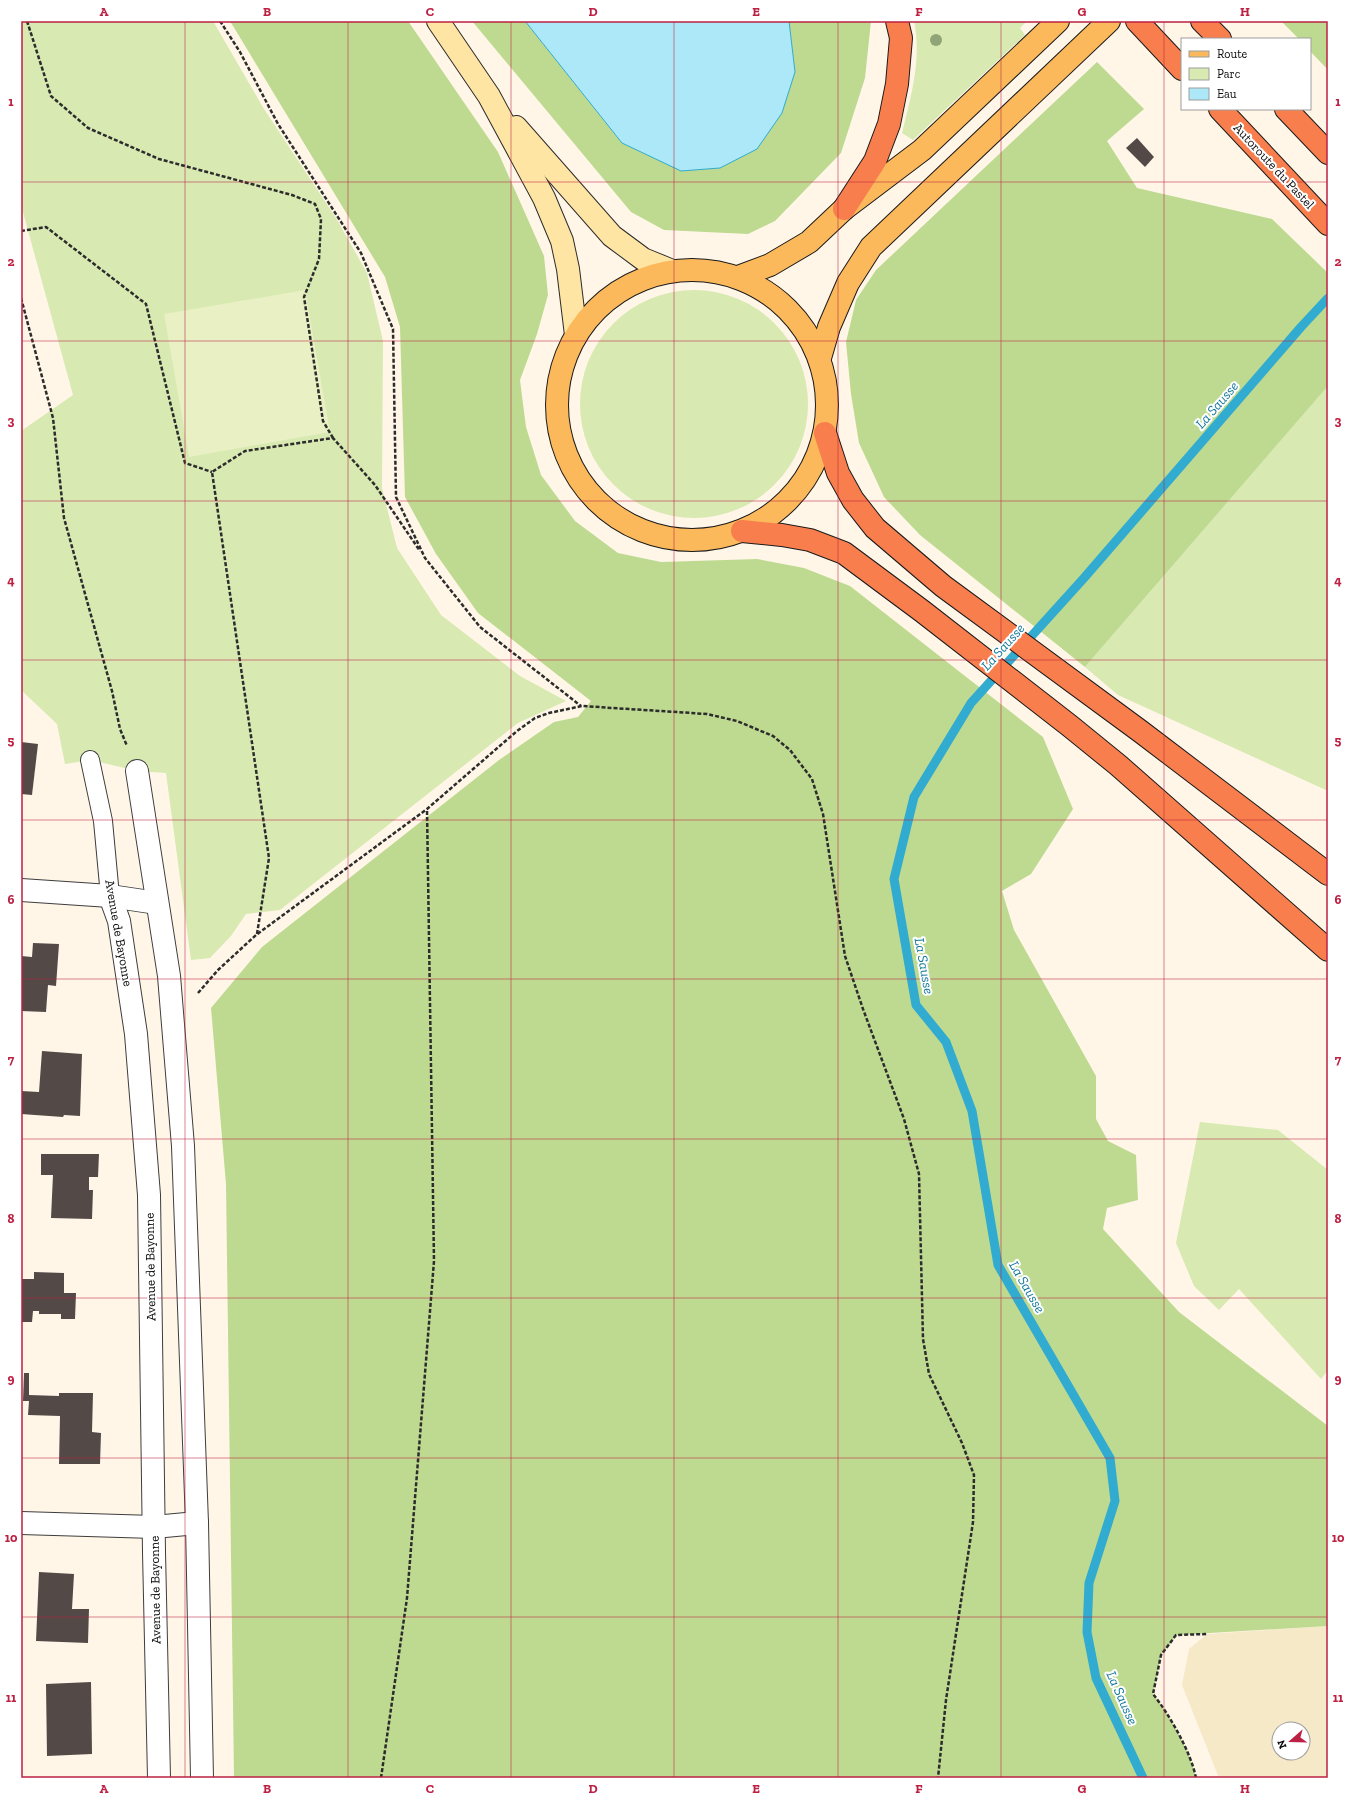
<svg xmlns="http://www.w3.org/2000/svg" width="1349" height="1799" font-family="'Zilla Slab',serif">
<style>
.farmland{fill:#f5e9c8;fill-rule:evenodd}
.green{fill:#d8e9b2}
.forest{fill:#beda91}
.pitch{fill:#e8f0c4}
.water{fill:#ace8f7;stroke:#31abcf}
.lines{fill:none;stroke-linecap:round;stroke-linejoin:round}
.stream{stroke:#31abcf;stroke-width:9}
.building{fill:#534947}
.service-casing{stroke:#3d3d3d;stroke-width:20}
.minor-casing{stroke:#3d3d3d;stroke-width:24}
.secondary-casing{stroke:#2c2c2c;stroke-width:24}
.primary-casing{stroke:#1b1b1b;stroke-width:24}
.motorway-casing{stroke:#1b1b1b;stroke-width:24}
.path{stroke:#2c2c2c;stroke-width:2.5;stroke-dasharray:4 2;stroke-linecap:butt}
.service{stroke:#fff;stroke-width:18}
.minor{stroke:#fff;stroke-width:22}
.secondary{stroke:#ffe5a3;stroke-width:22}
.primary{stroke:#fcb95b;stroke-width:22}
.motorway{stroke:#f87e4d;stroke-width:22}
.tree{fill:#90a577}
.grid{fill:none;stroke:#bc2143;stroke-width:1;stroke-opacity:0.55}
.labels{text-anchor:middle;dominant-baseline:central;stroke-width:4;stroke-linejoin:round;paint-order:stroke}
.street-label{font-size:13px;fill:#0a0a0a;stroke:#fff}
.water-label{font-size:14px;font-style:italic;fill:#13789d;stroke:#fff}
.neatline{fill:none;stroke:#bc2143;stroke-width:1.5}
.grid-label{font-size:13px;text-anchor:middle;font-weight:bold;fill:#bc2143}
</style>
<rect width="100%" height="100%" fill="#fff6e8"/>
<!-- farmland -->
<path class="farmland" d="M1328,1626V1778H1219L1182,1685L1189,1649L1207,1634ZM1279,1729H1303V1753H1279Z"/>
<!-- green -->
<g class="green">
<path d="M21,21H213L264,109L336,218L367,273L383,341L382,488L397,548L441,615L520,676L566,701L518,723L280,910L246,914L231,936L210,958L191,960L166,773L137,771L91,760L65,764L57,724L21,690V431L73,395L21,205Z"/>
<path d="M914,21H1027L1020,28L1025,35L913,140L902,133C911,96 922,59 914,21Z"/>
<circle cx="694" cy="404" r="114"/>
<path d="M1328,386V791L1118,695L1085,667Z"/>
<path d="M1200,1122L1278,1130L1328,1170V1370L1321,1379L1239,1289L1219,1310L1194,1286L1176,1243Z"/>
</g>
<!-- forest -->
<g class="forest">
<path d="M230,21H408L498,152L544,256L548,295L537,334L520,380L526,427L541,475L575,521L618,553L661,562L757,559L804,568L850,586L1043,737L1073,809L1031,874L1002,891L1014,930L1096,1076V1119L1108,1141L1136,1155L1138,1200L1107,1208L1103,1229L1179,1312L1328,1426V1626L1177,1635L1161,1655L1153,1694C1169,1715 1191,1752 1196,1778H234L226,1184L211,1008L262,947L499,760L554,722L578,717L591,701L478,613L436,554L405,497L400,327L385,277Z"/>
<path d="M472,21H525L622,143L795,72L789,21H871L865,78L841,153L775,221L748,234L664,230L631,212Z"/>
<path d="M1281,21H1328V70L1310,51V39H1299Z"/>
<path d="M1097,62L1144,109L1107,141L1137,188L1272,219L1328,273V386L1085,667L920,535L884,497L859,443L851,394L846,342L856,300L876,270Z"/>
</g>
<!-- pitch -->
<path class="pitch" d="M305,290L330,432L189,457L164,314Z"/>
<!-- water -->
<path class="water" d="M525,21H789L795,72L782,113L757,149L720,168L681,171L622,143Z"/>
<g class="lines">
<!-- stream -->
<path class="stream" d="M1143,1778L1096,1678L1087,1632L1089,1583L1115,1501L1110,1458L998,1265L972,1111L946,1042L916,1005L894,879L914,797L971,703L1084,578L1301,327L1328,298"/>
</g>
<!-- building -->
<g class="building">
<path d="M1137,138L1154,157L1145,167L1126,148Z"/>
<path d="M21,742L38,744L32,795L21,794Z"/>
<path d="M33,943L59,944L56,986L48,985L46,1012L21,1011V956L32,957Z"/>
<path d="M42,1051L82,1054L80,1116L64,1115L63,1117L21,1114V1091L39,1092Z"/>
<path d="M41,1154H99L98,1177H89V1190H93L92,1219L51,1218L53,1175H41Z"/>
<path d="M34,1272L64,1273V1293H76L75,1319H61V1314H39V1311H33L32,1322H21V1279H34Z"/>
<path d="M24,1373H29V1395L59,1396V1393H93L92,1432L101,1433L100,1464H59L60,1416L28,1415L29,1401H23Z"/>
<path d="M39,1572L74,1574L72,1609H89L88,1643L36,1641Z"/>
<path d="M91,1682L92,1754L47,1756L46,1684Z"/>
</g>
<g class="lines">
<defs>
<path id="service" d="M90,760L103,821L110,896"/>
<g id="minor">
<path d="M137,771L169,976L183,1146L197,1523L202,1778"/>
<path d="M21,890L110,896L157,903"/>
<path d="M110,896L119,921L136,1034L149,1195L154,1552L159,1778"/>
<path d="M21,1523L154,1527L197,1523"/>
</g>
<g id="secondary">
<path d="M438,21L489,96L544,198L562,241L568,269L576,335"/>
<path d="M516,127L612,236L643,259L670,270"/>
</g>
<g id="primary">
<circle cx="692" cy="405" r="135"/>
<path d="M738,277L770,265L809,242L844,209L922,150L1058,21"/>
<path d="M820,358L829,327L848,283L871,247L1109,21"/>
</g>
<g id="motorway">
<path d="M1137,21L1182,69"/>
<path d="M1202,21L1220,39"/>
<path d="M1220,109L1328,224"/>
<path d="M1286,109L1328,153"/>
<path d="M844,209L875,161L889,124L897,84L901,38L897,21"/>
<path d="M825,433L838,473L853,500L875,528L943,586L1140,731L1328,874"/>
<path d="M742,531L782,535L810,540L844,553L922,611L1070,726L1118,765L1328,950"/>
</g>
</defs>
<!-- service casing -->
<use href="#service" class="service-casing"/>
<!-- minor casing -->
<use href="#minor" class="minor-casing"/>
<!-- secondary casing -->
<use href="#secondary" class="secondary-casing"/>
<!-- primary casing -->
<use href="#primary" class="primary-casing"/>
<!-- motorway casing -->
<use href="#motorway" class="motorway-casing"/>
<!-- path -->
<g class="path">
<path d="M27,21L51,96L88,128L159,159L292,195L315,204L321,219L319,259L304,297L323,421L333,438"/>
<path d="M220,21L240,52L278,124L361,253L393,329L396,497L425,558L480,627L581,706"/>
<path d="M21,231L46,227L146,304L185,463L212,472"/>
<path d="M21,298L53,418L64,518L112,691L120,729L127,746"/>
<path d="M257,934L269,858L212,472L245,451L333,438L375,485L420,551"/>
<path d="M198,993L218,970L256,935L427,809L517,731L535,718L549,713L582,706L707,714L737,721L773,736L790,750L812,779L823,814L845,956L863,1009L904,1119L919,1174L923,1339L929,1374L962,1443L974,1475L973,1522L946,1700L938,1778"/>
<path d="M381,1778L407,1598L434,1261L427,809"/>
<path d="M1196,1778C1191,1752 1169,1714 1153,1694L1161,1655L1176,1635L1207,1634"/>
</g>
<!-- service -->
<use href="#service" class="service"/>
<!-- minor -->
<use href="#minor" class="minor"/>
<!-- secondary -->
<use href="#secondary" class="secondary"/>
<!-- primary -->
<use href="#primary" class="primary"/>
<!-- motorway -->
<use href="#motorway" class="motorway"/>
</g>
<!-- trees -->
<circle class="tree" cx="936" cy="40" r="6"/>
<!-- grid -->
<path class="grid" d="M185,21V1778M348,21V1778M511,21V1778M674,21V1778M838,21V1778M1001,21V1778M1164,21V1778M21,182H1328M21,341H1328M21,501H1328M21,660H1328M21,820H1328M21,979H1328M21,1139H1328M21,1298H1328M21,1458H1328M21,1617H1328"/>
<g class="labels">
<!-- street labels -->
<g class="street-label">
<text transform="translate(1274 166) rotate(47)">Autoroute du Pastel</text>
<text transform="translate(119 933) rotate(80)">Avenue de Bayonne</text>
<text transform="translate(150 1267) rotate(-91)">Avenue de Bayonne</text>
<text transform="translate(155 1590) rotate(-91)">Avenue de Bayonne</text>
</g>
<!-- water labels -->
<g class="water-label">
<text transform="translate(1217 405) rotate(-49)">La Sausse</text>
<text transform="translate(1003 647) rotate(-48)">La Sausse</text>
<text transform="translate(924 966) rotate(80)">La Sausse</text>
<text transform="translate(1027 1287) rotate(60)">La Sausse</text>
<text transform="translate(1122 1698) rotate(66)">La Sausse</text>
</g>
</g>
<!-- border -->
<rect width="1349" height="1799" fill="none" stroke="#ffffff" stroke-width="44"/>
<!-- legend -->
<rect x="1181" y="38" width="130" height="72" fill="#ffffff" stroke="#9d9d9d"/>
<rect x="1189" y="51" width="20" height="6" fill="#fcb95b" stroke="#9d9d9d"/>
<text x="1217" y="58" font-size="12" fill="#0a0a0a">Route</text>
<rect x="1189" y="68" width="20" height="12" fill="#d8e9b2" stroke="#9d9d9d"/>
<text x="1217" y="78" font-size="12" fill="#0a0a0a">Parc</text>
<rect x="1189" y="88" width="20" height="12" fill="#ace8f7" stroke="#9d9d9d"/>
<text x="1217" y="98" font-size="12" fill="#0a0a0a">Eau</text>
<!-- north arrow -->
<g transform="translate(1291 1741) rotate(250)"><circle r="19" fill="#ffffff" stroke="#9d9d9d"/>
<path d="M0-3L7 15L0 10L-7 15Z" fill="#bc2143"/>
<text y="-6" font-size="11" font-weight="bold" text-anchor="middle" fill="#0a0a0a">N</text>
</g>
<rect x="22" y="22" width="1305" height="1755" class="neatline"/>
<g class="grid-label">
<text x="104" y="16">A</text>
<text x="267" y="16">B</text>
<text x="430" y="16">C</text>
<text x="593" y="16">D</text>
<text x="756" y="16">E</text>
<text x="919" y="16">F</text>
<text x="1082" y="16">G</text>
<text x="1245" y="16">H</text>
<text x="11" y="106">1</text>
<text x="1338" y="106">1</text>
<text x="11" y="266">2</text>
<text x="1338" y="266">2</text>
<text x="11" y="425">3</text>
<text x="1338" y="425">3</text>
<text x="11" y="585">4</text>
<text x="1338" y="585">4</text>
<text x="11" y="745">5</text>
<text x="1338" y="745">5</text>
<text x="11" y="904">6</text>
<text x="1338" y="904">6</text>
<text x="11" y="1064">7</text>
<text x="1338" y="1064">7</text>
<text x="11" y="1223">8</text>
<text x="1338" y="1223">8</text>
<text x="11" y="1383">9</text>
<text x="1338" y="1383">9</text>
<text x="11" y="1542">10</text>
<text x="1338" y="1542">10</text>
<text x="11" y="1702">11</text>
<text x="1338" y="1702">11</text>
<text x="104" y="1793">A</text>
<text x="267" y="1793">B</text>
<text x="430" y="1793">C</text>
<text x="593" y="1793">D</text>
<text x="756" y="1793">E</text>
<text x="919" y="1793">F</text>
<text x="1082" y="1793">G</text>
<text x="1245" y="1793">H</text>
</g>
</svg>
